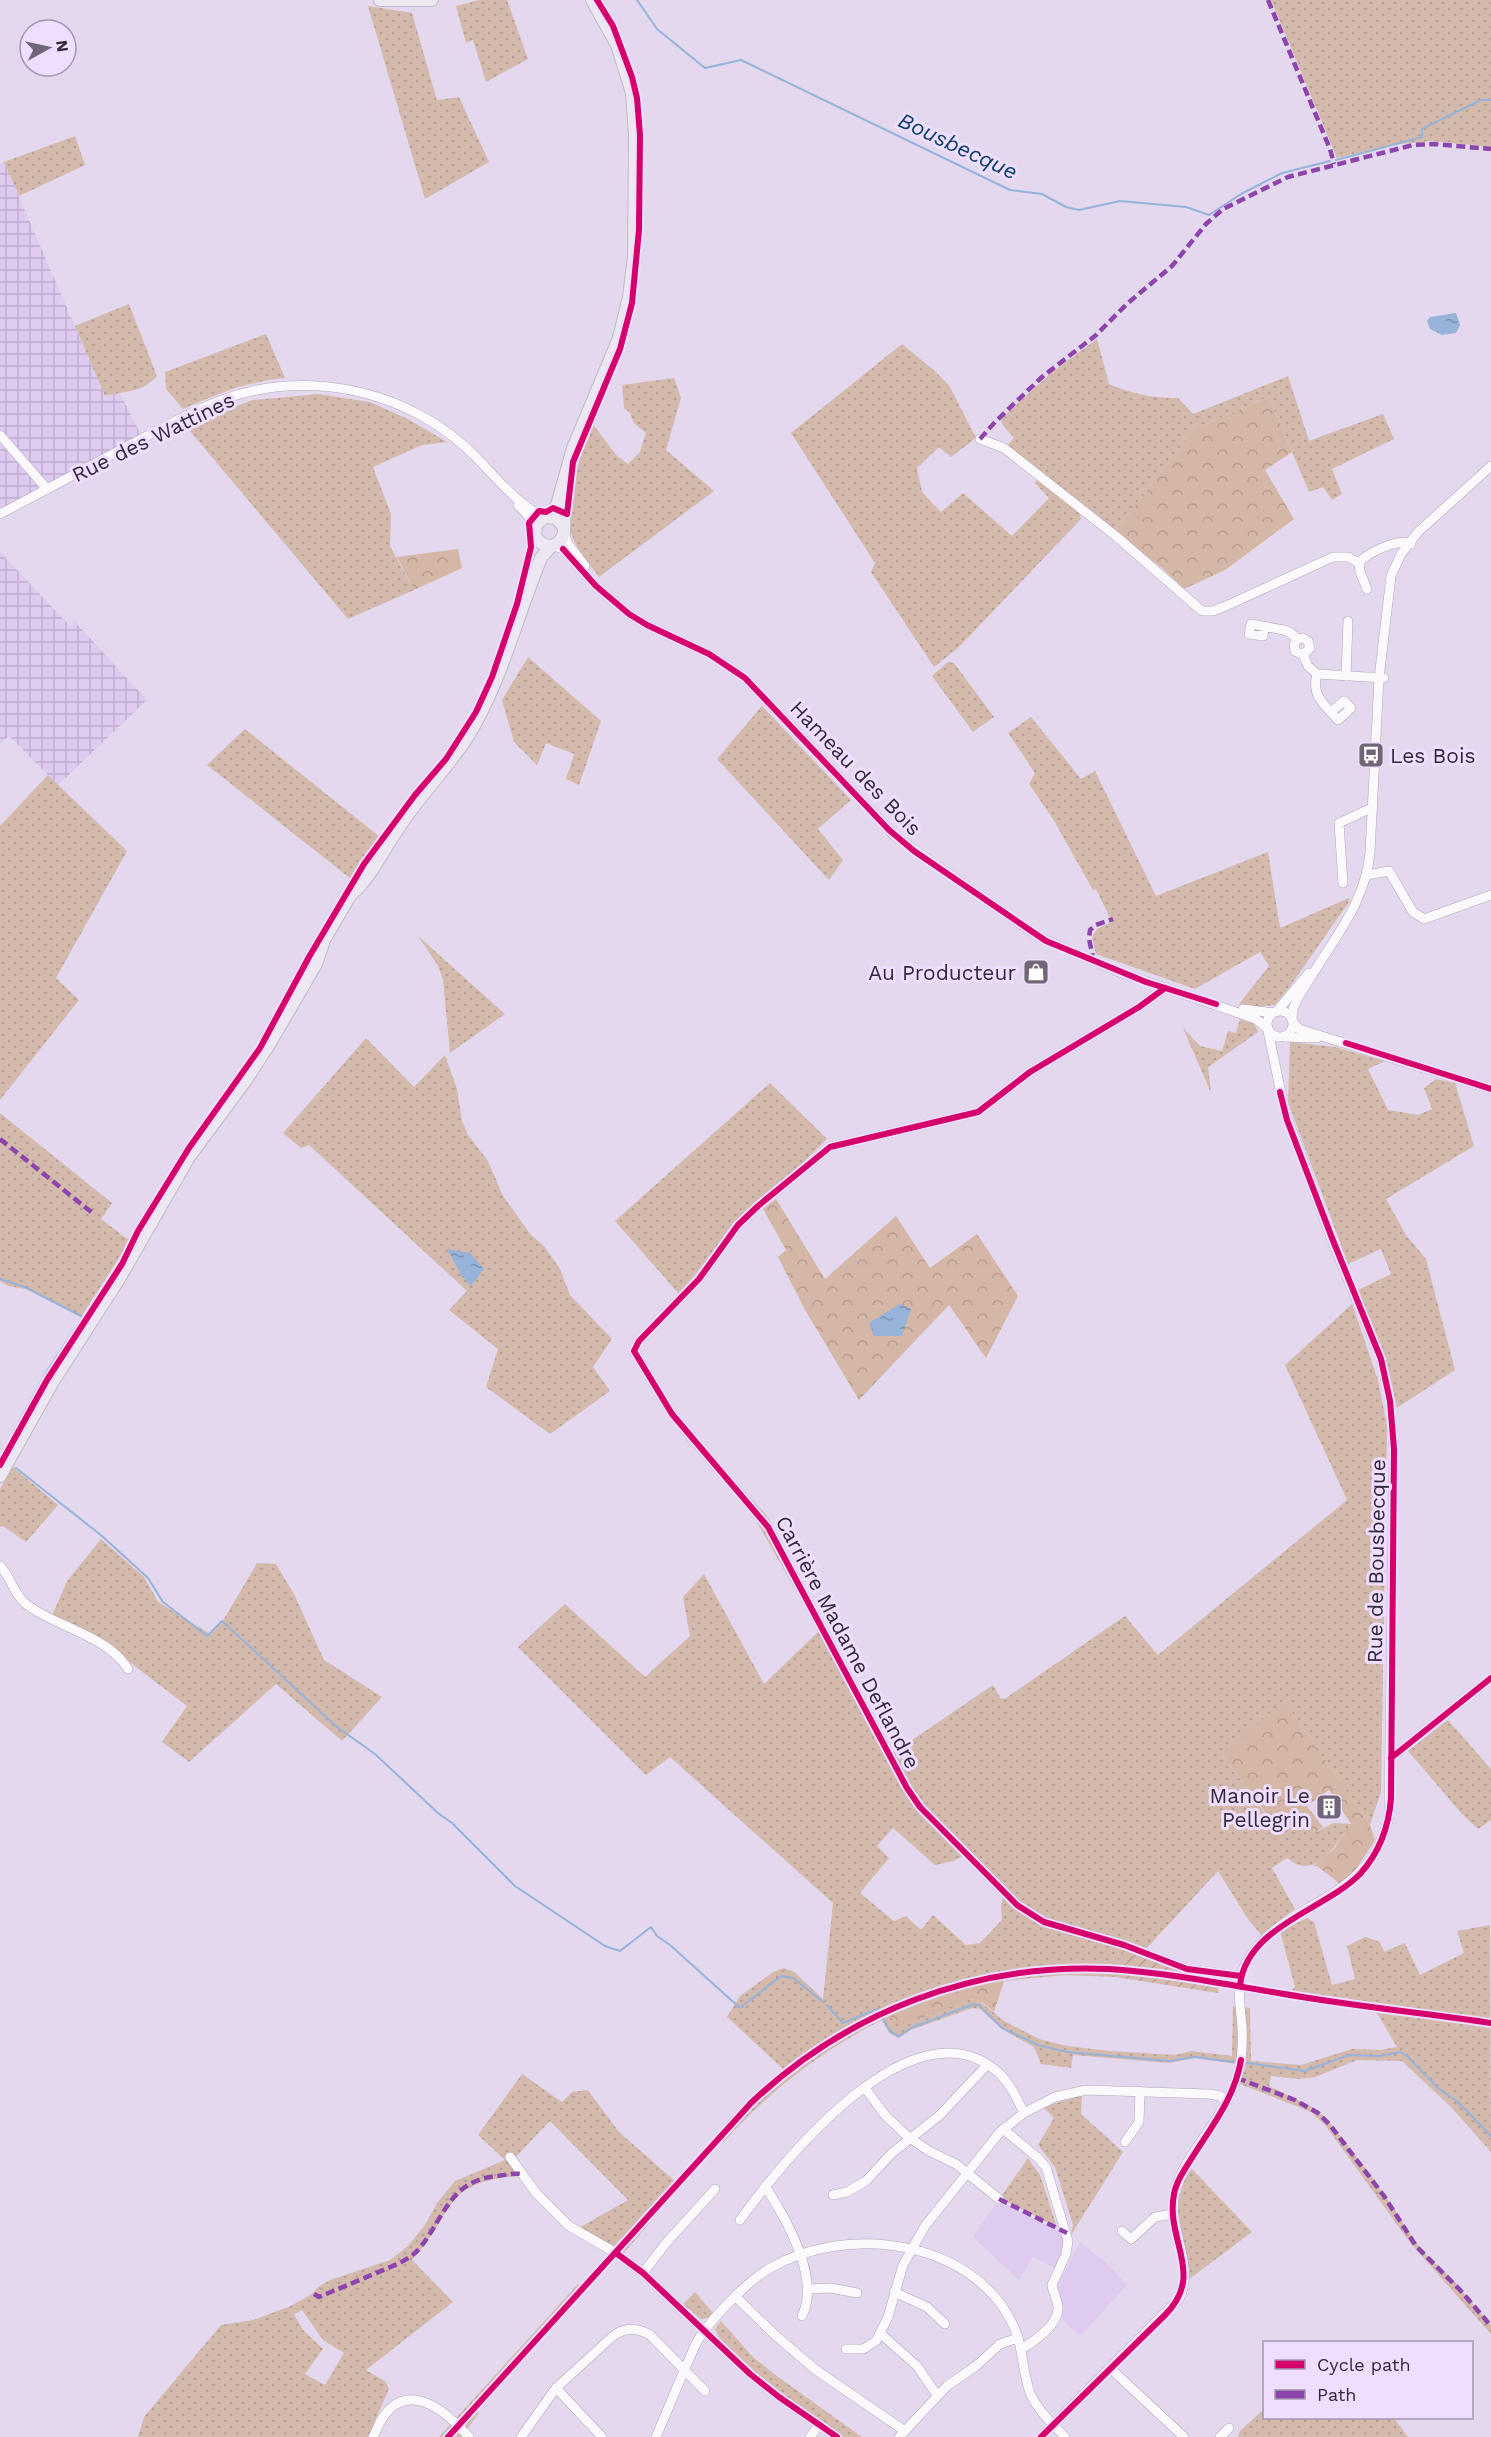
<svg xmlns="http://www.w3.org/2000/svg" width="1491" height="2437" font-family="'Work Sans',sans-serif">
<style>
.built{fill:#decbef}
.industrial{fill:url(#industrial-grid)}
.grass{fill:url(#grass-dots);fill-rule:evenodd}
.forest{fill:url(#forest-crowns)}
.garden{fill:url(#garden-furrows)}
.water{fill:url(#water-ripples)}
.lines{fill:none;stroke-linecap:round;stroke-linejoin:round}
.stream{stroke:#97b3d9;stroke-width:2}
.minor-casing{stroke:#b1a8b9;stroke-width:10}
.major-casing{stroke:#c0bac6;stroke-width:14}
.minor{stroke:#fbf9fc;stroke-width:9}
.major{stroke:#ece7f0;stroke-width:12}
.quiet{stroke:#8e44ad;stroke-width:4.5;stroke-dasharray:9 4.5;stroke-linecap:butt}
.cycleway-casing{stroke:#efdeff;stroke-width:10}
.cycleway{stroke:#d6006c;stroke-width:6}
.labels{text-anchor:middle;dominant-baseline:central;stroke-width:6;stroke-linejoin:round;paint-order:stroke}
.street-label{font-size:21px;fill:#322939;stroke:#efdeff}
.poi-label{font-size:21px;fill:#322939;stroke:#efdeff;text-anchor:end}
.water-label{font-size:22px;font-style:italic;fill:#0c3f69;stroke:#efdeff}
</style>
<defs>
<pattern id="industrial-grid" width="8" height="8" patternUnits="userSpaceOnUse" patternTransform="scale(1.5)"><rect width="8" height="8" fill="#decbef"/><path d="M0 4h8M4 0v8" fill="none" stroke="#bfaece"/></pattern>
<pattern id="grass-dots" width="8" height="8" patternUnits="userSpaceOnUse" patternTransform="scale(1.5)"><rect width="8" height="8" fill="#d4baad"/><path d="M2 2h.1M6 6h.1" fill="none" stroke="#b6a096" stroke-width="1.8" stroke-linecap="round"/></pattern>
<pattern id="forest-crowns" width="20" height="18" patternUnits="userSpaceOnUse" patternTransform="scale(1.5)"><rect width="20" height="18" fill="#d4b7a6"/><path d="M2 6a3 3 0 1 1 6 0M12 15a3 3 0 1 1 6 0" fill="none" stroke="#b69d90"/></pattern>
<pattern id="garden-furrows" width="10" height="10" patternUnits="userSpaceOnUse" patternTransform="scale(1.5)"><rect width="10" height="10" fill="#d4baad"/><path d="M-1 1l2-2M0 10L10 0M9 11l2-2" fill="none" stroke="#b6a096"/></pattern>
<pattern id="water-ripples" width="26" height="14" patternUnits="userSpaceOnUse" patternTransform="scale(1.5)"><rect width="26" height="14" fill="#97b3d9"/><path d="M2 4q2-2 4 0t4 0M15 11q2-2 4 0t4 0" fill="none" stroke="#7c92b1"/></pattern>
</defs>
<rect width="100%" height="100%" fill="#e3d8ee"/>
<!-- built -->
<g class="built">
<path d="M998,2201L1058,2231L1063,2237L1065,2247L1055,2268L1033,2257L1019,2280L973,2237Z"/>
<path d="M1080,2242L1105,2262L1127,2285L1080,2336L1061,2318L1064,2307L1057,2287Z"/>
</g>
<!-- industrial -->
<g class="industrial">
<path d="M4,162L105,396L119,392L145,442L0,518V164Z"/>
<path d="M0,552L70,626L75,622L147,700L58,785L9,736L0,744Z"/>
</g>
<!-- grass -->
<g class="grass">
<path d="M479,0H507L528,59L486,82L473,40L466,43L456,6Z"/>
<path d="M1271,0H1491V147L1432,141L1390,145L1337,158Z"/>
<path d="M368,6L412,13L437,100L459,97L489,162L425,199Z"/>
<path d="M75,136L85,165L19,196L4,162Z"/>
<path d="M129,304L157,376C140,394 127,390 105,396L75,326Z"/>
<path d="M266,334L285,378C244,382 220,393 183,409L166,389L165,372Z"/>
<path d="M1097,339L1109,384C1132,394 1152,398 1178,398L1193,414L1288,376L1309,441L1383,414L1394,439L1332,469L1342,494L1332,500L1323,487L1309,492L1269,397L1194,429L1115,532L1006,447L1014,438L1002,424L1001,419L1050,374Z"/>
<path d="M902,344L936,372L950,387L976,438L951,457L939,447L917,468L922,492L941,512L963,493L1012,536L1049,498L1035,483L1038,479L1078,510L1081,519L958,648L934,667L871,572L875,563L791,433Z"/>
<path d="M674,378L681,398L666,450L714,491L599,577C591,565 578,551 573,538C561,510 582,450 592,423L617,456L628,464L640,452L646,433L634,423L630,413L624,408L622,385Z"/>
<path d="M318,394L370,402L408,419L447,442L422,445L373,467L391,514L390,546L414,590L348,619L185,425L253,400Z"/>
<path d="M528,657L601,721L579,785L566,779L574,754L546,743L537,765L514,742L502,700Z"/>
<path d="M948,662L954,663L994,717L973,732L932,676Z"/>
<path d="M762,706L851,800L818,829L843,860L829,880L717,759Z"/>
<path d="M1031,717L1081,779L1095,771L1156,896L1268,852L1280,928L1349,898V902L1291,985L1275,1005L1255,1007L1239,1004L1269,966L1260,952L1195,989L1096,954L1092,937L1097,929L1112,922L1096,889L1093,890L1053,819L1029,784L1035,773L1008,733Z"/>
<path d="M245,729L380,837L351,879L207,765Z"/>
<path d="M48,775L127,851L56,978L79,1000L0,1100V826Z"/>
<path d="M418,936L505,1014L450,1053L443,980L438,966Z"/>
<path d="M1240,1019L1254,1024L1258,1032L1208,1067L1211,1093L1183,1028L1200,1046L1222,1051L1228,1031L1236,1033Z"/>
<path d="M366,1038L414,1087L445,1055L457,1089L462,1121L468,1135L488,1161L503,1196L531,1235L544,1246L560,1269L570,1295L612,1339L593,1367L610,1391L550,1434L486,1387L498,1349L449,1310L467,1291L309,1145L301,1148L283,1133Z"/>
<path d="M1290,1042L1335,1047L1385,1061L1368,1069L1388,1110L1418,1115L1432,1109L1424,1088L1436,1079L1455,1083L1474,1146L1386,1199L1406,1235L1426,1259L1455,1370L1397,1408L1388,1367L1358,1290L1391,1274L1381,1249L1348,1264L1288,1102Z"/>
<path d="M770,1083L827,1139L781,1184L751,1206L679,1294L615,1221Z"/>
<path d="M0,1113L112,1203L101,1219L130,1241L81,1317L26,1289L8,1286L0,1281Z"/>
<path d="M1352,1304L1378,1380L1387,1426L1381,1792L1370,1825L1284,1701L1223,1756L1267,1816L1294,1827L1317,1831L1334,1823L1351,1824C1336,1845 1315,1882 1287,1858L1272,1868L1295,1909L1261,1935L1246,1916L1218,1871L1145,1950L1116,1967L1115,1977L1065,1975L1004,1981L995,1973C957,1981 921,1991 885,2007L900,2026L965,2000L977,1999L1004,2021L1039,2039L1067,2046L1110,2051L1175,2055L1191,2051L1232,2056L1233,2006L1250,2008L1251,2061L1301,2065L1352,2049L1380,2050L1397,2047L1377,2013L1249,1993V1986L1290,1992L1295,1987L1281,1935V1931L1307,1918L1314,1922L1332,1985L1355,1979L1347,1946L1365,1937L1380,1942L1384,1952L1405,1943L1420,1975L1464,1953L1457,1931L1490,1925L1491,2152L1452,2108L1402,2061L1357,2060L1315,2077L1298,2079L1271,2076L1269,2086L1312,2107L1327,2119L1373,2178L1422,2251L1451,2278L1491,2325V2334L1411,2244L1326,2126L1311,2112L1240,2084L1243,2065L1195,2058L1169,2063L1073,2055L1071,2068L1041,2064L1034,2047L1002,2029L980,2009L972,2008L911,2030L899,2038L889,2033L882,2020C821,2051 768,2092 723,2143L719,2141L623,2254L577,2229L628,2200L550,2121L509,2164L519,2176C440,2182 456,2213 412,2260L453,2302L366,2370L386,2382L389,2389L368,2437H138L144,2417L221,2325L253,2320L291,2306L312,2294L318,2287L330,2280L390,2260L408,2246L425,2225L437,2203L455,2181L505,2160L478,2135L522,2074L562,2102L572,2092L588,2090L619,2132L676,2182L731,2117L783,2069L727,2017L740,1996L773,1972L784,1968L794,1972L823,1999L833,1903L670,1757L646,1775L518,1647L565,1604L645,1677L690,1636L683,1597L704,1574L764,1684L819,1631L754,1517L680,1432L686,1427L767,1516L893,1753L993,1685L1001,1699L1006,1698L1125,1616L1158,1655L1347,1500L1285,1365ZM893,1828L935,1865L954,1861L964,1855L1003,1896L1001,1906L1002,1920L980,1943L966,1945L933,1915L921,1930L906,1916L894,1921L860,1893L889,1858L877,1846ZM302,2310L323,2340L344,2353L325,2385L305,2374L323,2349L303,2330L294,2314Z"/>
<path d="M13,1467L58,1505L26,1542L3,1526L0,1527V1489Z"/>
<path d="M101,1539L144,1577L158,1602L210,1634L221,1624L257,1563L276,1564L294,1594L324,1660L382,1697L342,1741L276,1684L189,1762L162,1742L187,1706L119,1654L52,1616L67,1581Z"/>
<path d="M1448,1720L1491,1769V1820L1478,1829L1462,1814L1408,1751Z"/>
<path d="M1082,2095L1081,2114L1123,2152L1071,2235L1073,2225L1055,2167L1038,2145L1054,2118L1043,2107Z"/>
<path d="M1028,2158L1040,2175L1057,2227L1000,2198Z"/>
<path d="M1191,2168L1252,2232L1188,2280C1182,2239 1168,2205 1191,2168Z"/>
<path d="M578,2284L586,2290L476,2411L479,2413L468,2428L460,2432L463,2437H439Z"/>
<path d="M695,2292L713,2313L708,2318L701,2319L683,2304Z"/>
<path d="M721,2321L752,2356L774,2374L862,2437H844L777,2392L748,2368L718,2336L715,2329Z"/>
<path d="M1264,2409V2418H1394L1408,2437H1238L1240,2431Z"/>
</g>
<!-- forest -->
<g class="forest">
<path d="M1269,397L1292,452L1265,470L1294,519L1225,570L1184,589L1162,568L1115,532L1194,429Z"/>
<path d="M458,549L462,568L414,590L397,557Z"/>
<path d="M776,1199L825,1279L896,1216L930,1268L977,1234L1018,1296L986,1358L949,1305L859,1400L805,1310L778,1257L786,1250L763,1209Z"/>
<path d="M1284,1701L1370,1825L1375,1840L1358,1866L1345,1882L1339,1883L1317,1866H1313L1334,1849L1351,1824L1329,1790L1307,1806L1323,1827L1317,1831L1294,1827L1275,1840L1262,1821L1267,1815L1223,1756L1227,1749Z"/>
<path d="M996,1973L1004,1981L994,2012L982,2002L972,1999L900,2026L894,2022L885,2007C921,1991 957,1981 996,1973Z"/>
</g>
<!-- garden -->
<path class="garden" d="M1123,1949L1195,1974L1194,1978L1219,1981L1218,1993L1115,1977L1116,1967Z"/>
<!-- water -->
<g class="water">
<path d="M1456,313L1460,325L1456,333L1442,335L1430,329L1427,321L1430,317Z"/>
<path d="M447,1249L470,1253L484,1269L471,1286L461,1275Z"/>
<path d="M900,1304L911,1309L902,1336H874L869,1323Z"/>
</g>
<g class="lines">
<!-- stream -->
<g class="stream">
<path d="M637,0L657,29L705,68L741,60L1010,190L1042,194L1066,207L1079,210L1120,201L1186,207L1209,215L1241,194L1282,173L1330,161"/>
<path d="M1336,160L1422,137V129L1481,100H1491"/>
<path d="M0,1279L25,1287L83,1317L47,1371L13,1433"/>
<path d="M16,1468L102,1536L148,1578L163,1602L207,1636L222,1621L337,1727L375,1754L439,1814L452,1823L515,1886L605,1946L620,1951L651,1927L657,1936L670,1945L740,2008L781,1976L793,1978L823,2002"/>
<path d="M827,2005L843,2023L878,2009L879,2011"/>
<path d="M881,2016L891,2032L899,2036L913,2027L974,2004L979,2005L1002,2028L1038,2045L1067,2052L1169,2061L1195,2057L1234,2062"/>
<path d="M1247,2063L1305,2071L1349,2055L1380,2056L1400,2052L1407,2056L1438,2088L1458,2102L1491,2136"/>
</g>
<defs>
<g id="minor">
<path d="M0,435L47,489"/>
<path d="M980,439L1004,448L1117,537L1202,611H1213L1228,605L1333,557H1348L1359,563"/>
<path d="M518,505L530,518L535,529"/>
<path d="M0,514C43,491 85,469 128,446C159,430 189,412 222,400C289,375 365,383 427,419C444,429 460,441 474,455C493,474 520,508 545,517"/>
<path d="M564,533L568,544L585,566"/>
<path d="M554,546L563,549L596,586L629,614L647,625L709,654L745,678L895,836L1039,937L1119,972L1256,1019L1267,1028"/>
<path d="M1359,563C1366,553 1401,537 1411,544"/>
<path d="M1359,563L1360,572L1367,589"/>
<path d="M1264,627L1263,636L1249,634L1251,624L1284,630L1291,633L1297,639L1303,638L1308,641L1310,648L1306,652L1301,654L1295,651L1294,645L1297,639"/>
<path d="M1303,654L1308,666L1317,674L1384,678"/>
<path d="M1317,674C1311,696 1324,704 1338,720L1351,708L1344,701L1331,712"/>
<path d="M1346,676L1348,621"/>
<path d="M1367,875L1389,871L1413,912L1424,919L1491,895"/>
<path d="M1343,883L1339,823L1367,810L1373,809"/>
<path d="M1165,988L1139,1007L1030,1072L978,1112L830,1147L758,1206L738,1225L699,1279L639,1341L634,1351L672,1414L768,1527L907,1788L920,1807L1017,1905L1044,1922L1124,1945L1187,1969L1241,1976"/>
<path d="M1243,1009L1273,1013"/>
<circle cx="1280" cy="1024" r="13"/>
<path d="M1277,1011L1309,973"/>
<path d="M1292,1019C1292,1003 1303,990 1311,977C1335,937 1366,901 1370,852L1379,678L1391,576L1401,554L1418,532L1491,466"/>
<path d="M1293,1022L1299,1029L1491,1089"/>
<path d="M1284,1037L1317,1038"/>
<path d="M0,1566C11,1577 14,1595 26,1604C55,1627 107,1635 128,1669"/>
<path d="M1391,1758L1491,1678"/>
<path d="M865,2088L885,2115L907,2136L929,2151L956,2164L999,2199"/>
<path d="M1003,2129L1038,2158L1046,2167L1068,2241L1066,2254L1052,2285C1053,2293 1058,2300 1058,2308C1059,2324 1034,2342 1021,2349"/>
<path d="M1125,2142L1139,2122L1140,2091"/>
<path d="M510,2157L536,2193L569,2226L616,2253L643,2273L750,2374L779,2397L837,2437"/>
<path d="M765,2186C786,2218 821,2279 802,2316"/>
<path d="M833,2195L847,2192L866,2181L892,2153L940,2115L987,2065"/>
<path d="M740,2220C784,2160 915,1995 1000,2074C1011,2085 1017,2099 1024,2113"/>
<path d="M1122,2231L1131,2239L1155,2217L1173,2214"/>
<path d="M643,2273L666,2243L715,2189"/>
<path d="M808,2289L831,2288L857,2293"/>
<path d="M894,2292L927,2307L945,2324"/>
<path d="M736,2297L775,2335L816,2370L905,2431"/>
<path d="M881,2334L917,2366L937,2395"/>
<path d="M846,2349H863L876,2341L888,2317L903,2265L925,2226L1000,2132L1024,2113L1055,2097L1086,2090L1209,2094L1220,2096L1227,2102"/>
<path d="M1111,2369L1184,2437"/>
<path d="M556,2388L602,2437"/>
<path d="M373,2437C377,2430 379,2422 384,2416C410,2379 449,2414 469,2437"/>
<path d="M521,2437L556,2388L613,2336C625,2327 638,2328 650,2335L705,2391"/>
<path d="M656,2437C666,2413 676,2390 686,2366C691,2356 695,2343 702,2334C716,2314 749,2280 770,2268C839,2229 943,2236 996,2298C1008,2313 1018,2332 1021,2351C1024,2366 1025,2381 1031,2395C1039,2412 1053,2424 1065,2437"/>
<path d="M810,2437L819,2425"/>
<path d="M899,2437L947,2386L976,2366L1000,2344L1018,2338"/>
<path d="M1041,2437L1179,2299C1195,2268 1169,2230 1174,2197C1179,2158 1225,2120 1237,2077C1242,2061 1243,2045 1242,2028C1241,2008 1235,1984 1245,1965C1281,1898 1369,1907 1389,1816L1394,1449L1390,1401L1381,1359L1334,1245L1285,1112L1268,1031"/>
<path d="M1220,2437L1229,2428"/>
</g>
<g id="major">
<path d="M380,0H432"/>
<path d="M548,517L557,505L573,448L619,338L629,297L634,257L635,135L632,93L617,45L592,0"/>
<path d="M564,527L556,518L545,517L536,524L535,536C544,550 559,549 564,533L565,495"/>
<path d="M352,894C372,875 384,849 399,827C423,791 454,762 475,724C504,672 518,613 541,558L551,546"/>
<path d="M320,947L355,887"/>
<path d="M0,1476L52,1383L119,1279L189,1157L246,1080L270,1043L316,964L323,943"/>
</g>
</defs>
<!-- minor casing -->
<use href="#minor" class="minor-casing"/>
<!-- major casing -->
<use href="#major" class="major-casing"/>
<!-- minor -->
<use href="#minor" class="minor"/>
<!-- major -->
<use href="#major" class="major"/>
<!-- quiet -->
<g class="quiet">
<path d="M1268,0L1330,149L1334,164"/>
<path d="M980,439L995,422L1042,377L1095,336L1128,303L1172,266L1206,224L1223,209L1288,177L1413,145L1434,144L1491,149"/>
<path d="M1094,962L1089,939L1090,930L1096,925L1113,919"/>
<path d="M0,1139L95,1215"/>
<path d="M1237,2078L1295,2100L1318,2113L1330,2125L1384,2196L1416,2246L1461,2291L1491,2326"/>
<path d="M999,2199L1067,2233"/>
<path d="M314,2294L319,2297L400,2263C406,2259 414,2255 419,2249C445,2217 449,2181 497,2176C505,2175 513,2173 521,2174"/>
</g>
<defs>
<g id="cycleway">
<path d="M563,549L596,586L629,614L647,625L709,654L745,678L889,830L914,851L1046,941L1146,982L1216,1004"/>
<path d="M1165,988L1139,1007L1030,1072L978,1112L830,1147L758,1206L738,1225L699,1279L639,1341L634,1351L672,1414L768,1527L907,1788L920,1807L1017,1905L1044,1922L1124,1945L1187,1969L1241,1976"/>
<path d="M1346,1043L1491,1089"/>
<path d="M0,1465L47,1380L122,1264L138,1231L189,1148L260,1048L309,957L364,864L415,795L446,759L476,712L492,677L517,604L531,547L529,523L539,511L546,512L553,508L567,514L573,462L620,349L632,303L639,230L640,135L637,98L632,77L613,26L597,0"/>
<path d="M1391,1758L1491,1678"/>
<path d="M1240,1985C1247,1926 1325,1910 1360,1874C1379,1853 1389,1826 1391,1798L1394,1449L1390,1401L1381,1359L1332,1238L1287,1120L1280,1092"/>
<path d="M616,2253L643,2273L750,2374L779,2397L837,2437"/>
<path d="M448,2437L751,2103C848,2011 975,1963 1109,1969C1174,1973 1239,1987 1302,1997C1365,2007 1428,2014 1491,2023"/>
<path d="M1041,2437L1165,2315C1206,2274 1165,2241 1174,2194C1177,2179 1187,2166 1195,2153C1214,2123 1235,2096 1241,2060"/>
</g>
</defs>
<!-- cycleway casing -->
<use href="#cycleway" class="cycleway-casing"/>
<!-- cycleway -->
<use href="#cycleway" class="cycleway"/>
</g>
<!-- icons -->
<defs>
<symbol id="bus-square" viewBox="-11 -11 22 22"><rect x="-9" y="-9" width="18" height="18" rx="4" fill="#706678" stroke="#efdeff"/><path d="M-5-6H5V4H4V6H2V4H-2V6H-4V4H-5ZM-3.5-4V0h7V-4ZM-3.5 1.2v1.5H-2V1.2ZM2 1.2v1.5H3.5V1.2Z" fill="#fff"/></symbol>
<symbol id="shop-square" viewBox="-11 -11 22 22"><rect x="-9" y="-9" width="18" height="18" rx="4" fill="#706678" stroke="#efdeff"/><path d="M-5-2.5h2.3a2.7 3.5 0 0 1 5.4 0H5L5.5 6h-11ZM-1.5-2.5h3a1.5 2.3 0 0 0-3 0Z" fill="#fff"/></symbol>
<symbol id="building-square" viewBox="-11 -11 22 22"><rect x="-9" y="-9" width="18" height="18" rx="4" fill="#706678" stroke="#efdeff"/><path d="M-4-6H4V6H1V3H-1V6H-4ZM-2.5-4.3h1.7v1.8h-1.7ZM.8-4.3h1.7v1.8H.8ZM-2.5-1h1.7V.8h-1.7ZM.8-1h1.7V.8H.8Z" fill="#fff"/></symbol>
</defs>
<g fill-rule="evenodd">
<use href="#bus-square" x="1356" y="740" width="30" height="30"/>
<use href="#shop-square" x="1021" y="957" width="30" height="30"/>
<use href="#building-square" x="1314" y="1792" width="30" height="30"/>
</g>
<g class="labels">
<!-- street labels -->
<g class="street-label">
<text transform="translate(153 437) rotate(-26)">Rue des Wattines</text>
<text transform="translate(856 768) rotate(46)">Hameau des Bois</text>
<text transform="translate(1376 1561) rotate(-89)">Rue de Bousbecque</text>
<text transform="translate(848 1642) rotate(62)">Carrière Madame Deflandre</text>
</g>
<!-- poi labels -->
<g class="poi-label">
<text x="1390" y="755" text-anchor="start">Les Bois</text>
<text x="1016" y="972">Au Producteur</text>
<text x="1310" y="1795">Manoir Le<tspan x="1310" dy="24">Pellegrin</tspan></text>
</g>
<!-- water labels -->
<g class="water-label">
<text transform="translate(958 146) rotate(25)">Bousbecque</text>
</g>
</g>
<!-- legend -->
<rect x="1263" y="2341" width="210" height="78" fill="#efdeff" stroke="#a396b0" stroke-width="1.5"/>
<rect x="1275" y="2360" width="30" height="9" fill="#d6006c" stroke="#a396b0" stroke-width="1.5"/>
<text x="1317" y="2371" font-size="18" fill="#322939">Cycle path</text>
<rect x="1275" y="2390" width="30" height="9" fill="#8e44ad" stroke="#a396b0" stroke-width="1.5"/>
<text x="1317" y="2401" font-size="18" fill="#322939">Path</text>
<!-- north arrow -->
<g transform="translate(48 48) rotate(82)"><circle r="28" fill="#efdeff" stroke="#a396b0" stroke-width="1.5"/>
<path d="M0-4.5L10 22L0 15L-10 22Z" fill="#706678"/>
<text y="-9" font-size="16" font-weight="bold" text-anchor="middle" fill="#322939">N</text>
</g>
</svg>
